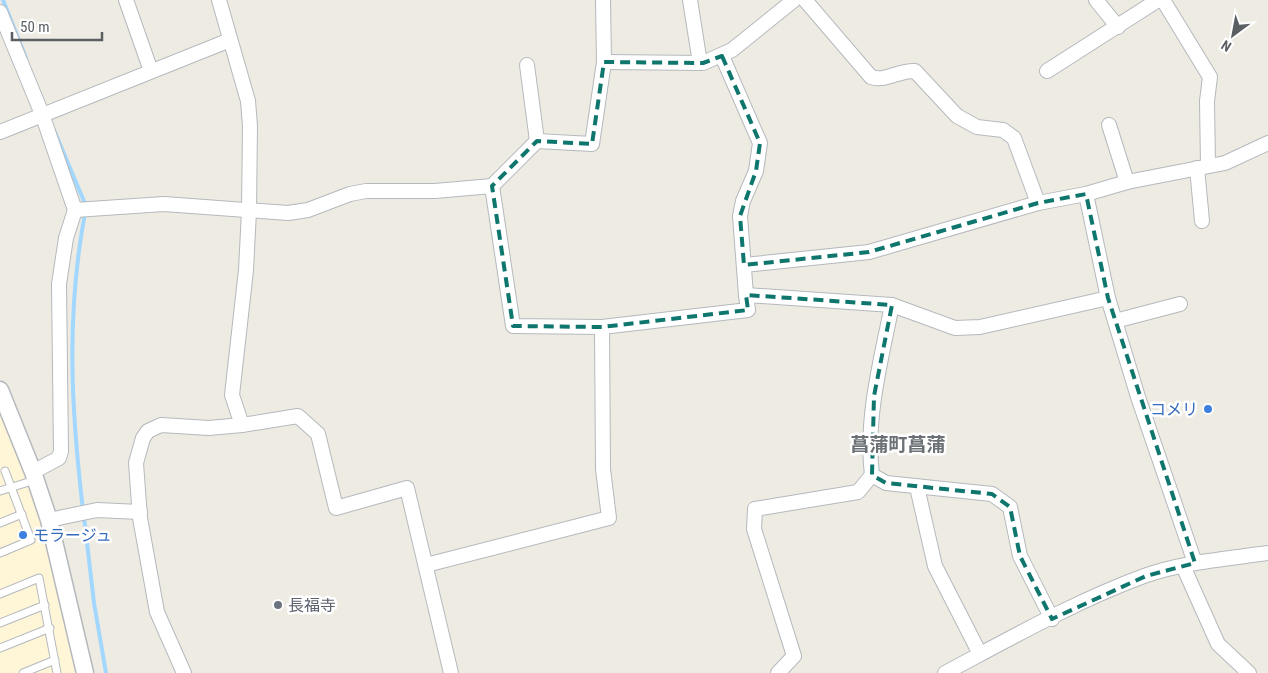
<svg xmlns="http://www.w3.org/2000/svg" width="1268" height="673" font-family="'Roboto Condensed','Noto Sans JP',sans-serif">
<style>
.commercial{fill:#fff5d7}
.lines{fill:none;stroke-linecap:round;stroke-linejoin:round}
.stream{stroke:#a2d7ff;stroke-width:4}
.service-casing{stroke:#b5b9bd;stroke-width:9}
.minor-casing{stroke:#b5b9bd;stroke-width:16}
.tertiary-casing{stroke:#b5b9bd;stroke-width:19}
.service{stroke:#fff;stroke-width:7}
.minor{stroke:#fff;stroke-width:14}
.tertiary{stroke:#fff;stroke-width:16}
.marked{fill:none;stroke:#0f766e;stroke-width:4;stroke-dasharray:10 6;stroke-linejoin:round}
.shop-dot{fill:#3f7fe0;stroke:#fff;stroke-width:2}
.worship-dot{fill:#6b7280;stroke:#fff;stroke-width:2}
.labels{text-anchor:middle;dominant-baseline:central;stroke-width:5;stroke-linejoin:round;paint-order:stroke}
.shop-label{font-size:16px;fill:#366cbe;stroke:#fff;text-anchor:end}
.worship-label{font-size:16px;fill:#5b616d;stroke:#fff;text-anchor:start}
.quarter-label{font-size:19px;font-weight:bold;fill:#6c7176;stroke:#fff}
</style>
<rect width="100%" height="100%" fill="#eeebe2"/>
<!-- commercial -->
<path class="commercial" d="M0,409L41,521L78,673H0Z"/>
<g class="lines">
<!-- stream -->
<g class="stream">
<path d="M3,0L26,58"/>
<path d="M54,130L86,206"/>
<path d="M83,510C71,408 66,315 85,213"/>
<path d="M84,517L94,603L106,673"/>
</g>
<defs>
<g id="service">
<path d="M0,491L35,480"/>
<path d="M0,523L22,514"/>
<path d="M0,553L31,540L5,471"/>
<path d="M0,594L39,578L57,673"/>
<path d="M0,623L45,605"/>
<path d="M0,648L50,628"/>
<path d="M23,673L55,660"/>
</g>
<g id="minor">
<path d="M126,0L151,71"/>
<path d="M219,0L248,101L250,126L249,211L246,270L232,395L242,425L298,416L318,434L336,508L407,488L451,673"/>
<path d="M690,0L700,63"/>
<path d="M805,0L871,77C886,82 899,70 915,71L957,116L977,127L1003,130L1014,138L1038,203L1086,194L1127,182L1225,163L1268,143"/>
<path d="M1096,0L1118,27"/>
<path d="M1163,0L1210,77L1207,101L1208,166"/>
<path d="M0,12L42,114L75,210L66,238L59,284L61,451L59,458L33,472"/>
<path d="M722,56L760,143L756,171L743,201L740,216L746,295"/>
<path d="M604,62L703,63L732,50L794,0"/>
<path d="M527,65L537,141"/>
<path d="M1047,71L1158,0"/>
<path d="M1109,125L1127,182"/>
<path d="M0,132L230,40"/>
<path d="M1197,168L1202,221"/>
<path d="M492,186L537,141L592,144L604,62L603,0"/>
<path d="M1086,194L1108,298L1138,397L1195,563"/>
<path d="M75,210L164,204L288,213L308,210L350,194L366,191H435L492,186L513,326L602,327L748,310L746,295L892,305L955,328L980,327L1108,298"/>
<path d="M744,265L869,252L1038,203"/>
<path d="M892,305C881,360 865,419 872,475L886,483L992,494L1010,507L1020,556L1052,619"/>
<path d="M1115,321L1180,304"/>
<path d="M917,487L935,566L980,654"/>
<path d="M49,520L97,510L140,512"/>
<path d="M426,565L609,518L603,469L602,327"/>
<path d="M1183,566L1218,644L1249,673"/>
<path d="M184,673L157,612L140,518L136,463L143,438L148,431L161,425L209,428L242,425"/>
<path d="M778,673L794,656L754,529L755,509L858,492L872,475"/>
<path d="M945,673C1009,639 1076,601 1144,576C1183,562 1227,559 1268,553"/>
</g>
<path id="tertiary" d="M0,390L33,472L49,520L85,673"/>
</defs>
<!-- service casing -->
<use href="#service" class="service-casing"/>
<!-- minor casing -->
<use href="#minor" class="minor-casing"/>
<!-- tertiary casing -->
<use href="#tertiary" class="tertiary-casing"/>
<!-- service -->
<use href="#service" class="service"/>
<!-- minor -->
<use href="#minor" class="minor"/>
<!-- tertiary -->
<use href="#tertiary" class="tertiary"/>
</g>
<!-- marked area -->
<path class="marked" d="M722,56L760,143L756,171L740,216L744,265L869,252L1038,203L1086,194L1108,298L1195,563L1146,576L1052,619L1020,556L1010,507L992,494L886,483L872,475L874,396L892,305L746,295L748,310L602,327L513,326L492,186L537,141L592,144L604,62L703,63Z"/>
<!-- markers -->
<g class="shop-dot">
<circle cx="1208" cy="409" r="5"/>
<circle cx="23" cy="535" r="5"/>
</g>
<circle class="worship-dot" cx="278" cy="605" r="5"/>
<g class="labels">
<!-- shop labels -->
<g class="shop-label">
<text x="1198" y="409">コメリ</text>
<text x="33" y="535" text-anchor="start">モラージュ</text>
</g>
<!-- worship labels -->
<g class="worship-label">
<text x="288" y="605">長福寺</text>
</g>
<!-- quarter labels -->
<g class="quarter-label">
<text x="898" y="444">菖蒲町菖蒲</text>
</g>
</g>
<!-- north arrow -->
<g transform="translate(1233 35) rotate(212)" stroke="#ffffff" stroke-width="4" paint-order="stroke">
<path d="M0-4L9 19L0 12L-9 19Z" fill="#5b5f64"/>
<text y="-8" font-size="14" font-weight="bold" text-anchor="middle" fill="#5b5f64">N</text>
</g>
<!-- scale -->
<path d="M12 32v8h90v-8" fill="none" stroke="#5b5f64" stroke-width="2.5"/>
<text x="20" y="32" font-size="15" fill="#5b5f64" stroke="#ffffff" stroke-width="4" paint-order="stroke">50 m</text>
</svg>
